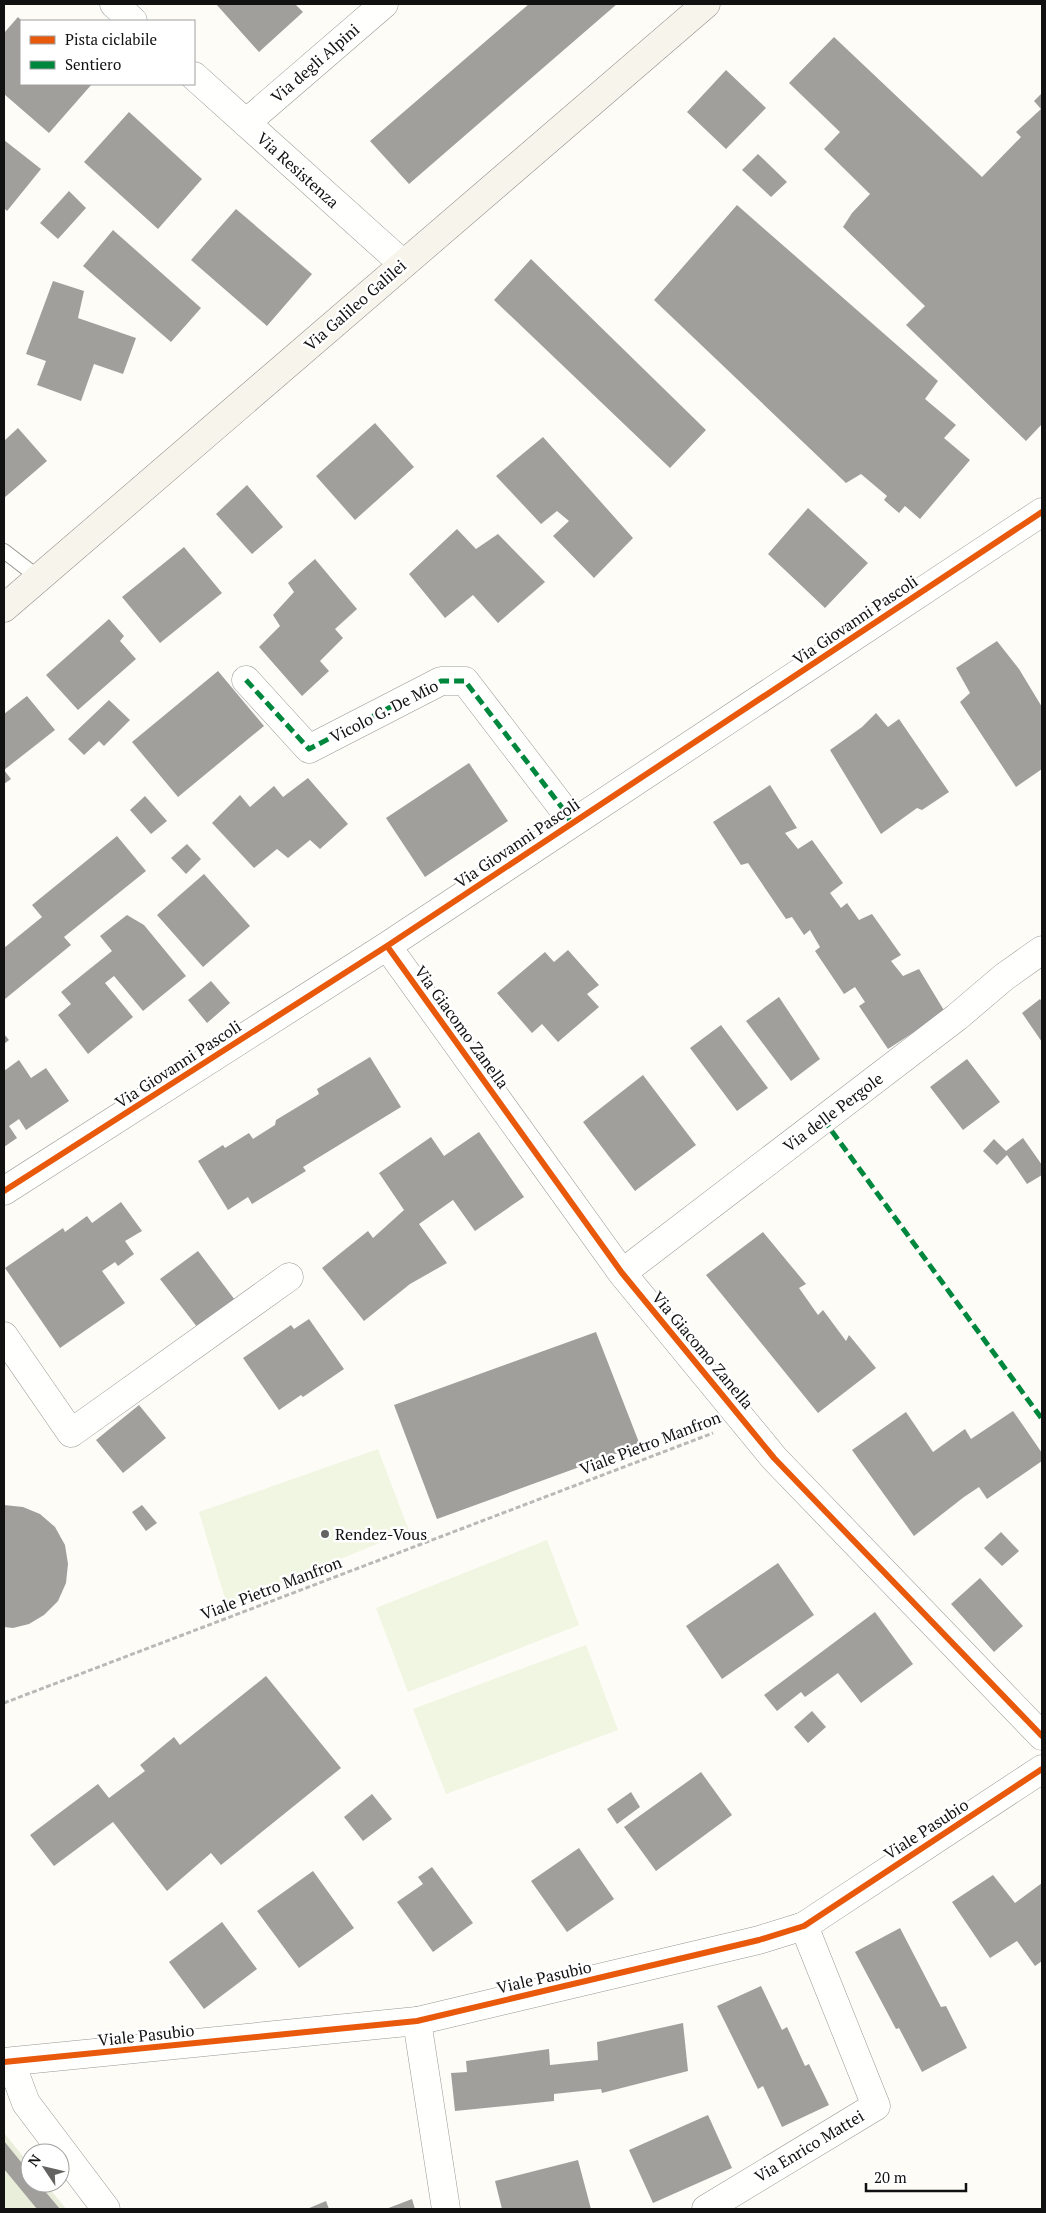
<svg xmlns="http://www.w3.org/2000/svg" width="1046" height="2213" viewBox="0 0 1046 2213" font-family="'PT Serif',serif">
  <style>
    .cemetery { fill: #e9eedb }
    .pitch { fill: #f0f6e1 }
    .building { fill: #a19f9c }
    .lines { fill: none; stroke-linecap: round; stroke-linejoin: round }
    .service-casing { stroke: #979795; stroke-width: 16 }
    .minor-casing { stroke: #979795; stroke-width: 29 }
    .tertiary-casing { stroke: #979795; stroke-width: 29 }
    .secondary-casing { stroke: #8e8d8b; stroke-width: 29 }
    .path { stroke: #b9b9b8; stroke-width: 3; stroke-dasharray: 5 2.5; stroke-linecap: butt }
    .service { stroke: #fffffe; stroke-width: 14 }
    .minor { stroke: #fffffe; stroke-width: 28 }
    .tertiary { stroke: #fffffe; stroke-width: 28 }
    .secondary { stroke: #f6f4eb; stroke-width: 28 }
    .quiet { stroke: #00873e; stroke-width: 5; stroke-dasharray: 10 5; stroke-linecap: butt }
    .cycleway-casing { stroke: #fff; stroke-width: 9 }
    .cycleway { stroke: #e8590c; stroke-width: 6 }
    .poi-dot { fill: #646362; stroke: #fff; stroke-width: 2 }
    .labels { text-anchor: middle; stroke-width: 5; stroke-linejoin: round; paint-order: stroke }
    .street-label { font-size: 16px; fill: #111; stroke: #fff }
    .poi-label { font-size: 16px; fill: #111; stroke: #fff; text-anchor: start }
  </style>
  <rect width="100%" height="100%" fill="#fdfcf7"/>
  <path class="cemetery" d="M 4,2133 L 30,2165 L 30,2183 L 45,2183 L 66,2209 L 4,2209 Z"/>
  <path class="pitch" d="M 378,1449 L 409,1531 L 227,1605 L 199,1512 Z
    M 547,1540 L 579,1625 L 408,1692 L 376,1608 Z
    M 586,1645 L 618,1730 L 446,1794 L 413,1709 Z"/>
  <path class="building" d="M 216,4 L 295,4 L 303,12 L 259,52 Z
    M 529,4 L 617,4 L 409,184 L 370,141 Z
    M 18,17 L 21,20 L 21,84 L 92,84 L 49,133 L 4,94 L 4,33 Z
    M 834,37 L 982,177 L 1021,137 L 1016,132 L 1041,109 L 1034,101 L 1042,93 L 1042,424 L 1026,441 L 906,325 L 925,306 L 843,227 L 852,213 L 870,194 L 824,149 L 840,132 L 789,83 Z
    M 726,70 L 766,108 L 726,149 L 687,112 Z
    M 129,112 L 202,179 L 158,229 L 84,162 Z
    M 4,140 L 41,169 L 7,211 L 4,208 Z
    M 758,154 L 787,182 L 771,197 L 742,170 Z
    M 69,191 L 86,208 L 58,239 L 40,223 Z
    M 737,205 L 938,381 L 925,399 L 956,425 L 944,438 L 970,460 L 920,519 L 905,506 L 899,513 L 884,500 L 887,496 L 861,474 L 846,483 L 654,300 Z
    M 236,209 L 312,274 L 267,326 L 191,260 Z
    M 113,230 L 201,308 L 171,342 L 83,266 Z
    M 531,259 L 706,430 L 670,468 L 494,300 Z
    M 53,281 L 84,291 L 78,318 L 136,338 L 123,374 L 94,364 L 81,401 L 37,385 L 46,361 L 26,354 Z
    M 375,423 L 414,467 L 355,520 L 316,476 Z
    M 18,428 L 47,461 L 4,498 L 4,441 Z
    M 543,437 L 633,538 L 594,578 L 553,536 L 569,521 L 557,511 L 541,524 L 496,476 Z
    M 247,485 L 283,527 L 252,554 L 216,514 Z
    M 808,508 L 868,563 L 825,608 L 768,554 Z
    M 457,529 L 476,549 L 498,534 L 545,582 L 498,623 L 473,595 L 445,618 L 409,574 Z
    M 184,547 L 222,593 L 160,643 L 122,597 Z
    M 315,559 L 357,609 L 335,629 L 343,638 L 320,661 L 329,671 L 302,696 L 259,647 L 280,626 L 273,615 L 294,592 L 288,583 Z
    M 109,619 L 124,636 L 120,641 L 136,659 L 78,710 L 46,675 Z
    M 997,641 L 1019,669 L 1042,707 L 1042,769 L 1016,787 L 960,702 L 970,693 L 956,668 Z
    M 218,671 L 264,726 L 178,797 L 132,742 Z
    M 27,696 L 55,730 L 4,770 L 4,714 Z
    M 109,700 L 130,720 L 104,746 L 99,741 L 84,755 L 68,739 Z
    M 876,713 L 888,727 L 899,719 L 949,792 L 922,810 L 917,808 L 881,834 L 830,750 L 862,727 Z
    M 469,763 L 508,821 L 425,877 L 386,818 Z
    M 4,770 L 11,779 L 4,784 Z
    M 308,778 L 348,824 L 320,849 L 310,840 L 288,858 L 277,849 L 254,868 L 212,823 L 240,795 L 250,807 L 274,786 L 283,797 Z
    M 770,785 L 797,828 L 785,833 L 798,849 L 812,840 L 843,883 L 830,893 L 841,908 L 847,903 L 859,920 L 872,914 L 901,955 L 891,961 L 903,976 L 919,969 L 945,1012 L 888,1049 L 859,1006 L 865,1002 L 855,987 L 844,994 L 815,951 L 820,947 L 810,930 L 804,935 L 792,917 L 786,919 L 748,863 L 741,865 L 713,822 Z
    M 145,796 L 167,821 L 151,834 L 130,810 Z
    M 117,836 L 146,871 L 64,937 L 71,945 L 5,999 L 4,948 L 42,917 L 32,905 Z
    M 187,844 L 201,859 L 186,874 L 171,858 Z
    M 204,874 L 250,926 L 203,967 L 157,915 Z
    M 127,915 L 144,925 L 186,976 L 143,1011 L 114,976 L 105,983 L 133,1017 L 88,1054 L 58,1015 L 71,1004 L 61,992 L 112,951 L 100,936 Z
    M 568,950 L 599,985 L 587,994 L 599,1007 L 558,1042 L 542,1024 L 532,1033 L 497,993 L 545,952 L 554,962 Z
    M 211,981 L 230,1003 L 207,1023 L 188,1000 Z
    M 779,997 L 820,1059 L 791,1081 L 746,1021 Z
    M 1040,999 L 1042,1002 L 1042,1042 L 1022,1013 Z
    M 721,1025 L 768,1088 L 737,1111 L 690,1048 Z
    M 4,1034 L 9,1040 L 4,1044 Z
    M 370,1057 L 401,1107 L 303,1167 L 306,1171 L 252,1204 L 248,1197 L 228,1210 L 198,1161 L 223,1145 L 225,1148 L 249,1133 L 253,1139 L 275,1125 L 276,1120 L 319,1094 L 317,1089 Z
    M 967,1059 L 1000,1102 L 963,1130 L 930,1087 Z
    M 19,1060 L 31,1078 L 46,1068 L 69,1101 L 26,1130 L 19,1119 L 9,1126 L 17,1138 L 4,1147 L 4,1071 Z
    M 643,1075 L 696,1145 L 635,1191 L 583,1122 Z
    M 479,1132 L 524,1197 L 475,1231 L 453,1200 L 419,1224 L 447,1263 L 410,1284 L 364,1321 L 322,1268 L 368,1231 L 373,1238 L 404,1210 L 379,1173 L 431,1137 L 444,1156 Z
    M 1023,1138 L 1042,1165 L 1042,1175 L 1027,1184 L 1007,1155 L 997,1165 L 983,1151 L 994,1139 L 1006,1151 Z
    M 121,1202 L 142,1231 L 125,1241 L 134,1254 L 118,1266 L 115,1262 L 102,1271 L 125,1303 L 60,1348 L 5,1268 L 63,1228 L 65,1232 L 87,1216 L 92,1223 Z
    M 763,1232 L 806,1284 L 799,1288 L 818,1315 L 823,1310 L 846,1341 L 849,1335 L 876,1368 L 818,1413 L 706,1275 Z
    M 198,1251 L 238,1304 L 201,1332 L 160,1279 Z
    M 309,1319 L 344,1369 L 303,1397 L 301,1395 L 279,1410 L 243,1358 L 291,1325 L 294,1329 Z
    M 596,1332 L 640,1445 L 437,1519 L 394,1405 Z
    M 139,1405 L 166,1438 L 123,1473 L 96,1440 Z
    M 1013,1411 L 1042,1453 L 1042,1461 L 987,1499 L 979,1487 L 964,1497 L 914,1536 L 852,1450 L 906,1412 L 933,1452 L 965,1429 L 971,1439 Z
    M 4,1505 L 23,1507 L 40,1514 L 55,1527 L 65,1545 L 68,1564 L 66,1583 L 58,1601 L 44,1615 L 29,1624 L 13,1628 L 4,1627 Z
    M 142,1505 L 157,1523 L 146,1531 L 132,1512 Z
    M 1001,1532 L 1019,1551 L 1002,1566 L 984,1548 Z
    M 778,1563 L 814,1615 L 722,1679 L 686,1626 Z
    M 980,1578 L 1023,1626 L 994,1652 L 951,1604 Z
    M 875,1612 L 913,1664 L 861,1703 L 838,1673 L 805,1697 L 801,1692 L 777,1711 L 764,1695 Z
    M 266,1676 L 341,1768 L 221,1865 L 211,1853 L 167,1891 L 113,1822 L 54,1866 L 30,1835 L 98,1784 L 109,1798 L 145,1771 L 140,1765 L 174,1737 L 180,1745 Z
    M 812,1711 L 826,1727 L 808,1743 L 794,1727 Z
    M 701,1772 L 732,1815 L 656,1871 L 624,1827 Z
    M 631,1792 L 640,1807 L 617,1824 L 607,1809 Z
    M 372,1794 L 392,1819 L 363,1841 L 344,1817 Z
    M 579,1848 L 614,1899 L 567,1932 L 531,1881 Z
    M 432,1867 L 473,1923 L 433,1952 L 397,1902 L 423,1884 L 418,1877 Z
    M 313,1871 L 354,1928 L 299,1968 L 257,1911 Z
    M 993,1875 L 1015,1903 L 1042,1883 L 1042,1961 L 1035,1966 L 1017,1941 L 990,1958 L 952,1902 Z
    M 222,1922 L 257,1969 L 204,2009 L 169,1962 Z
    M 900,1928 L 941,2007 L 946,2006 L 967,2048 L 922,2072 L 899,2028 L 896,2029 L 855,1952 Z
    M 761,1986 L 782,2030 L 787,2027 L 805,2066 L 809,2064 L 829,2105 L 782,2127 L 763,2086 L 758,2089 L 717,2006 Z
    M 683,2023 L 688,2071 L 602,2093 L 601,2089 L 554,2094 L 554,2101 L 455,2111 L 451,2073 L 467,2072 L 466,2061 L 549,2049 L 550,2065 L 598,2060 L 597,2042 Z
    M 708,2115 L 732,2168 L 653,2203 L 629,2150 Z
    M 4,2141 L 30,2173 L 30,2183 L 38,2183 L 60,2209 L 37,2209 L 4,2169 Z
    M 578,2160 L 591,2209 L 502,2209 L 495,2181 Z
    M 412,2199 L 415,2209 L 386,2209 Z
    M 326,2201 L 329,2209 L 307,2209 Z"/>
  <g class="lines">
    <defs>
      <path id="service" d="M 4,551 L 39,578"/>
      <path id="minor" d="M 114,4 L 133,21
        M 194,76 L 403,264
        M 246,123 L 384,4
        M 246,680 L 309,749 L 441,681 L 465,681 L 567,814 L 571,824
        M 387,946 L 622,1273 L 774,1458 L 1042,1736
        M 4,1191 L 387,946 L 1042,512
        M 622,1273 L 957,1017 L 1004,977 L 1042,950
        M 4,1336 L 71,1433 L 289,1277
        M 417,2021 L 446,2209
        M 11,2063 L 26,2103 L 106,2209
        M 706,2209 L 876,2106 L 804,1926"/>
      <path id="tertiary" d="M 4,2062 L 417,2021 L 759,1940 L 804,1926 L 1042,1769"/>
      <path id="secondary" d="M 4,608 L 706,4"/>
    </defs>
    <use href="#service" class="service-casing"/>
    <use href="#minor" class="minor-casing"/>
    <use href="#tertiary" class="tertiary-casing"/>
    <use href="#secondary" class="secondary-casing"/>
    <path class="path" d="M 4,1703 L 713,1433"/>
    <use href="#service" class="service"/>
    <use href="#minor" class="minor"/>
    <use href="#tertiary" class="tertiary"/>
    <use href="#secondary" class="secondary"/>
    <path class="quiet" d="M 246,680 L 309,749 L 441,681 L 465,681 L 567,814 L 571,824
      M 823,1119 L 1042,1419"/>
    <defs>
      <path id="cycleway" d="M 387,946 L 622,1273 L 774,1458 L 1042,1736
        M 4,1191 L 387,946 L 1042,512
        M 4,2062 L 417,2021 L 759,1940 L 804,1926 L 1042,1769"/>
    </defs>
    <use href="#cycleway" class="cycleway-casing"/>
    <use href="#cycleway" class="cycleway"/>
  </g>
  <circle class="poi-dot" cx="325" cy="1534" r="5"/>
  <g class="labels">
    <g class="street-label">
      <text transform="translate(315 63) rotate(-41)" y="6">Via degli Alpini</text>
      <text transform="translate(298 170) rotate(42)" y="6">Via Resistenza</text>
      <text transform="translate(355 305) rotate(-41)" y="6">Via Galileo Galilei</text>
      <text transform="translate(855 620) rotate(-34)" y="6">Via Giovanni Pascoli</text>
      <text transform="translate(384 711) rotate(-27)" y="6">Vicolo G. De Mio</text>
      <text transform="translate(517 843) rotate(-34)" y="6">Via Giovanni Pascoli</text>
      <text transform="translate(462 1027) rotate(54)" y="6">Via Giacomo Zanella</text>
      <text transform="translate(178 1064) rotate(-33)" y="6">Via Giovanni Pascoli</text>
      <text transform="translate(833 1112) rotate(-37)" y="6">Via delle Pergole</text>
      <text transform="translate(703 1350) rotate(50)" y="6">Via Giacomo Zanella</text>
      <text transform="translate(650 1443) rotate(-21)" y="6">Viale Pietro Manfron</text>
      <text transform="translate(271 1588) rotate(-21)" y="6">Viale Pietro Manfron</text>
      <text transform="translate(926 1829) rotate(-33)" y="6">Viale Pasubio</text>
      <text transform="translate(544 1977) rotate(-13)" y="6">Viale Pasubio</text>
      <text transform="translate(146 2035) rotate(-6)" y="6">Viale Pasubio</text>
      <text transform="translate(809 2146) rotate(-31)" y="6">Via Enrico Mattei</text>
    </g>
    <g class="poi-label">
      <text x="335" y="1540">Rendez-Vous</text>
    </g>
  </g>
  <rect width="1046" height="2213" fill="none" stroke="#111111" stroke-width="10"/>
  <rect x="20" y="20" width="175" height="65" fill="#ffffff" stroke="#a0a0a0"/>
  <rect x="30" y="36" width="25" height="8" fill="#e8590c" stroke="#a0a0a0"/>
  <text x="65" y="45" font-size="15" fill="#111111">Pista ciclabile</text>
  <rect x="30" y="61" width="25" height="8" fill="#00873e" stroke="#a0a0a0"/>
  <text x="65" y="70" font-size="15" fill="#111111">Sentiero</text>
  <g transform="translate(45 2168) rotate(305)"><circle r="24" fill="#ffffff" stroke="#a0a0a0"/>
  <path d="M0-4L9 19L0 12L-9 19Z" fill="#646362"/>
  <text y="-8" font-size="14" font-weight="bold" text-anchor="middle" fill="#111111">N</text>
  </g>
  <path d="M866 2183v8h100v-8" fill="none" stroke="#111111" stroke-width="2.5"/>
  <text x="874" y="2183" font-size="15" fill="#111111" stroke="#ffffff" stroke-width="4" paint-order="stroke">20 m</text>
</svg>
